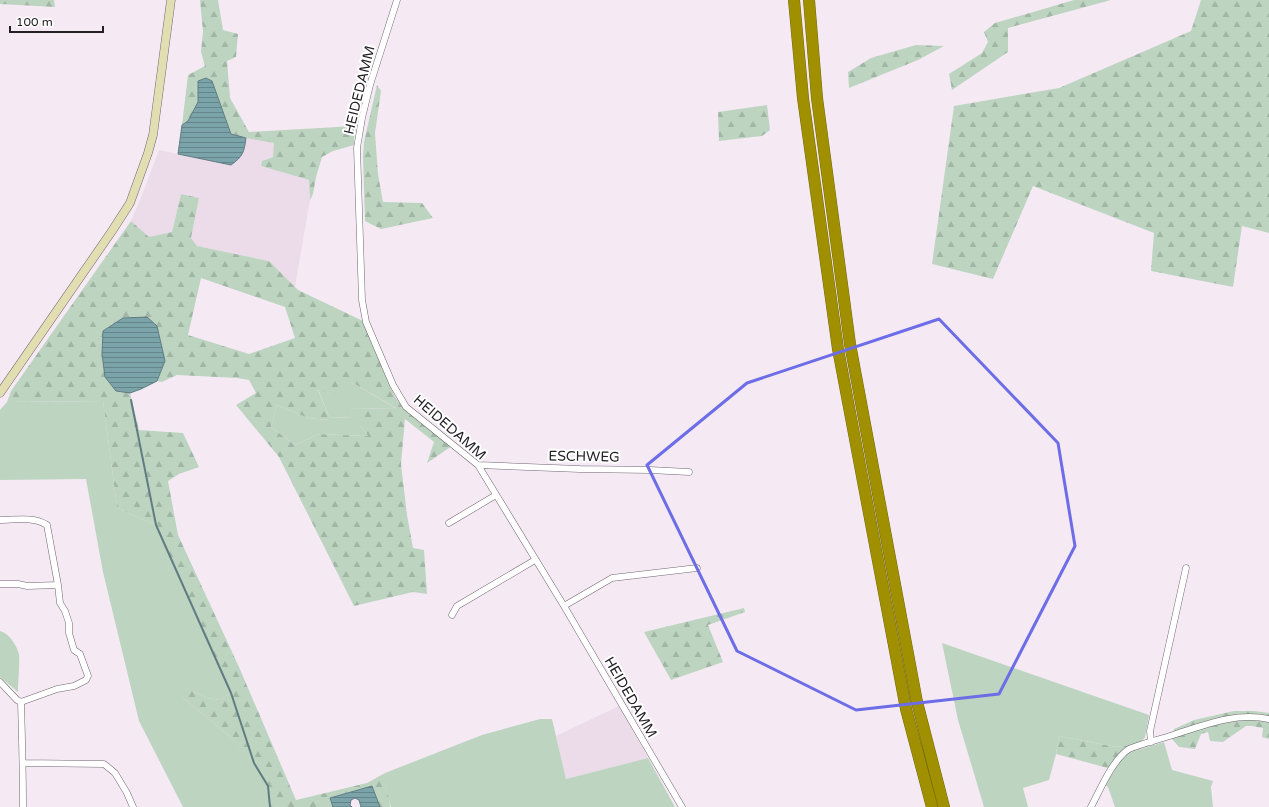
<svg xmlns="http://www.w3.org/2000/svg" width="1269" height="807" viewBox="0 0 1269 807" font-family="'Varela Round',sans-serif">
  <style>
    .built { fill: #ecdcea }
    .green { fill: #bdd4c1 }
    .forest { fill: url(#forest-firs); fill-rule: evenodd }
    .water { fill: url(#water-rules); stroke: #607c82 }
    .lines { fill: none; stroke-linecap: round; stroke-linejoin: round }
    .stream { stroke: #607c82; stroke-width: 2 }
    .minor-casing { stroke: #70676f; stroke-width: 7 }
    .secondary-casing { stroke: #70676f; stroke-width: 9 }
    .motorway-casing { stroke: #74690c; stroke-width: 12 }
    .minor { stroke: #fff; stroke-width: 6 }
    .secondary { stroke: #e2deb2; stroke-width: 8 }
    .motorway { stroke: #a09000; stroke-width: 11 }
    .marked { fill: none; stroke: #6c6de7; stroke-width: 3; stroke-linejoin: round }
    .labels { text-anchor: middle; stroke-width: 4; stroke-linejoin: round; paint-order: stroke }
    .street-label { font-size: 14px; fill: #232023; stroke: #fff }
  </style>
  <defs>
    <pattern id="forest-firs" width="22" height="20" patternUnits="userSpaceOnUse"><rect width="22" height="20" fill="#bdd4c1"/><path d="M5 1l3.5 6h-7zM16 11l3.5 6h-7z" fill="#a2b6a6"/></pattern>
    <pattern id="water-rules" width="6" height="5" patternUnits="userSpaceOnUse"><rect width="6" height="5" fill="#7aa4aa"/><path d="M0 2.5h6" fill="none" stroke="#64858a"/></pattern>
  </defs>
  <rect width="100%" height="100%" fill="#f5eaf4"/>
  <path class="built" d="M 246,138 L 275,143 L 273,157 L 262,161 L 261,166 L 309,180 L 310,200 L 295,287 L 269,261 L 197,246 L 191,238 L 199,198 L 181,194 L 172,232 L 149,237 L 131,221 L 142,195 L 159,150 L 231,165 L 244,151 Z
    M 619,706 L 648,758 L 566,779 L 556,736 Z"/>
  <path class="green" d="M 353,383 L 397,409 L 351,408 L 353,418 L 329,417 L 318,389 L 331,394 Z
    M 103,401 L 117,507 L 125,512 L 156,525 L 231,693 L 220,700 L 207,698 L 193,691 L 182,697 L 234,740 L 254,763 L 268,786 L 270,807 L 183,807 L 139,721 L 103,572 L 86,479 L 0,480 L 0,410 L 7,402 Z
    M 277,405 L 308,418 L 329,420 L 356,420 L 368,436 L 319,434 L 295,445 L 271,427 Z
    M 0,631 C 9,633 17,646 19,654 C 20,663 18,682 18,692 L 0,677 Z
    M 942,643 L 1149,715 L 1145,737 L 1142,741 L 1137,744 L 1116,747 L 1059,736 L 1056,754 L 1049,780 L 1023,788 L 1028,807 L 984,807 L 958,720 Z
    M 540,719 L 552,719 L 566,779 L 648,758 L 675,807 L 391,807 L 383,778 L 385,773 L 482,735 Z
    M 1164,742 L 1172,770 L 1213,781 L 1211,787 L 1213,807 L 1115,807 L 1108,787 L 1105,785 L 1122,759 L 1128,753 Z"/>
  <path class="forest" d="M 0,0 L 54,0 L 55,7 L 0,4 Z
    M 200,0 L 218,0 L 223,30 L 238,34 L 236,57 L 227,61 L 230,98 L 249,132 L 354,126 L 354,145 L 333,151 L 322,157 L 316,177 L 313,194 L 310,200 L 309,180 L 261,166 L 262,161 L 273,157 L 274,143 L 246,138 L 231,134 L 212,81 L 206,78 L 198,81 L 198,102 L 188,121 L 182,125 L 188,75 L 205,66 L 201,52 L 203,31 Z
    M 1074,0 L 1111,0 L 1008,28 L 1008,52 L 952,90 L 949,74 L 982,53 L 988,42 L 984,32 L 995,23 Z
    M 1201,0 L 1269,0 L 1269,233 L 1242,226 L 1233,287 L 1151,271 L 1154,233 L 1033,186 L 993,279 L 932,264 L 954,106 L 1059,88 L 1191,31 Z
    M 916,45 L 944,46 L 918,60 L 849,88 L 848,72 L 871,58 Z
    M 377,85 L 381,91 L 375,133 L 378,174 L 383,202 L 422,203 L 433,218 L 381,229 L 365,221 L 363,157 L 364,142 Z
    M 767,105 L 770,130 L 762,136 L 719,141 L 718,112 Z
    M 181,194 L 199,198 L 191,238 L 197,246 L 269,261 L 298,290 L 363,321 L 390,386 L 395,397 L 406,411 L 452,446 L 427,463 L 434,442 L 405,419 L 401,464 L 407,515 L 413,548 L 424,550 L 427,594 L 413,592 L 354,606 L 279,457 L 236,405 L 256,393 L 249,380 L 237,378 L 177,375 L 162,382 L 157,381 L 165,361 L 157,326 L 116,391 L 130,393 L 139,430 L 183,433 L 199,467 L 179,474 L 168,481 L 178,535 L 239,667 L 296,800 L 367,783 L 385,773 C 382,784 390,795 390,807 L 380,807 L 372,786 L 330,798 L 333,807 L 270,807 L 268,786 L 253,763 L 234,740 L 182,697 L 182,690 L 193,691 L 207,698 L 220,700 L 231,693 L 156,525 L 125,512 L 117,507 L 103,401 L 7,402 L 11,391 L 131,221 L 149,237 L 172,232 ZM 201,278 L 285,307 L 295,338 L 249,354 L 188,335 ZM 353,383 L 396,408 L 396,409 L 351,408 L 352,418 L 329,417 L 318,390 L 331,394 L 343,394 ZM 277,405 L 308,418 L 329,420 L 356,420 L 368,436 L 319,434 L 295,445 L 271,427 Z
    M 744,608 L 745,612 L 708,625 L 723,662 L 671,680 L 644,632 Z
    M 1234,711 L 1255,711 L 1269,713 L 1269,739 L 1262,737 L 1263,728 L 1252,726 L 1246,726 L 1223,742 L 1210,741 L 1208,732 L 1201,734 L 1195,749 L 1179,747 L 1172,739 L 1174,729 L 1194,720 Z
    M 1059,736 L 1116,747 L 1137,744 L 1149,746 C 1129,753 1126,752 1115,770 L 1056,754 Z"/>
  <path class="water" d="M 206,78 L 212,81 L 231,134 L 246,138 C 244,153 243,156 231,165 L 178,154 L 182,125 L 188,121 L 198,102 L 198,81 Z
    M 147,317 L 157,326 L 165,361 L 157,381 L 141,389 L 130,393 L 116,391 L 105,377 L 102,354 L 103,331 L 123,318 Z
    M 372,786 L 380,807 L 361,807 L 359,800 L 355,798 L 351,800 L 350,805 L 352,807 L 333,807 L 330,798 Z"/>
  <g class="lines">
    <path class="stream" d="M 131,400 L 156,525 L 231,693 L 254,763 L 268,786 L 270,807"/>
    <defs>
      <path id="minor" d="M 397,0 L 370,85 L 362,118 L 357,148 L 362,300 L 366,322 L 393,385 L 406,407 L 478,465 L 564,606 L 682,807
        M 478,465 L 580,469 L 650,470 L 689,472
        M 0,520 C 15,520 34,516 47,525 L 58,585 L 60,603 L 65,611 L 69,623 L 69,633 L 74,650 L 80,654 L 88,676 L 86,680 L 74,686 L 57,689 L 21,702
        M 449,523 L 496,495
        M 0,584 L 18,584 L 27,586 L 58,585
        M 564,606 L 612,578 L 697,568
        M 452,615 L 457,606 L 535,560
        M 0,682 L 17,700 L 21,702
        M 21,702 C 22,737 23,772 23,807
        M 1151,742 L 1150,731 L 1186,568
        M 23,763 L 104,764 L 115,773 L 127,793 L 133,807
        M 1091,807 C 1100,790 1113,759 1129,749 C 1143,743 1158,740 1173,735 C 1204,725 1236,712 1269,719"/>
      <path id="secondary" d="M 0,393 L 112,231 L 130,203 L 148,153 L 153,135 L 171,0"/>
      <path id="motorway" d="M 794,0 L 803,98 L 838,349 L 906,709 L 932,807
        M 809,0 L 817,98 L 850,344 L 917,702 L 944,807"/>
    </defs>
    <use href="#minor" class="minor-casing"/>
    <use href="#secondary" class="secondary-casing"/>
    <use href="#motorway" class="motorway-casing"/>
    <use href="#minor" class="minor"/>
    <use href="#secondary" class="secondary"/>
    <use href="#motorway" class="motorway"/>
  </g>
  <path class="marked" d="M 939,319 L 1058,443 L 1075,546 L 999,694 L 856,710 L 737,651 L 647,465 L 747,383 Z"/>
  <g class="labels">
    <g class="street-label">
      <text transform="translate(359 90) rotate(-76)" y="5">HEIDEDAMM</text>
      <text transform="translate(450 427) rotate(41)" y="5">HEIDEDAMM</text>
      <text transform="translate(584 456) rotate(1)" y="5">ESCHWEG</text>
      <text transform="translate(631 697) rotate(60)" y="5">HEIDEDAMM</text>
    </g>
  </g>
  <path d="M10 26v6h93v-6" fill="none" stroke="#232023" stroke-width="2"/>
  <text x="16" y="26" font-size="12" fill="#232023" stroke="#ffffff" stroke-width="3" paint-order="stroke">100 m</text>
</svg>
